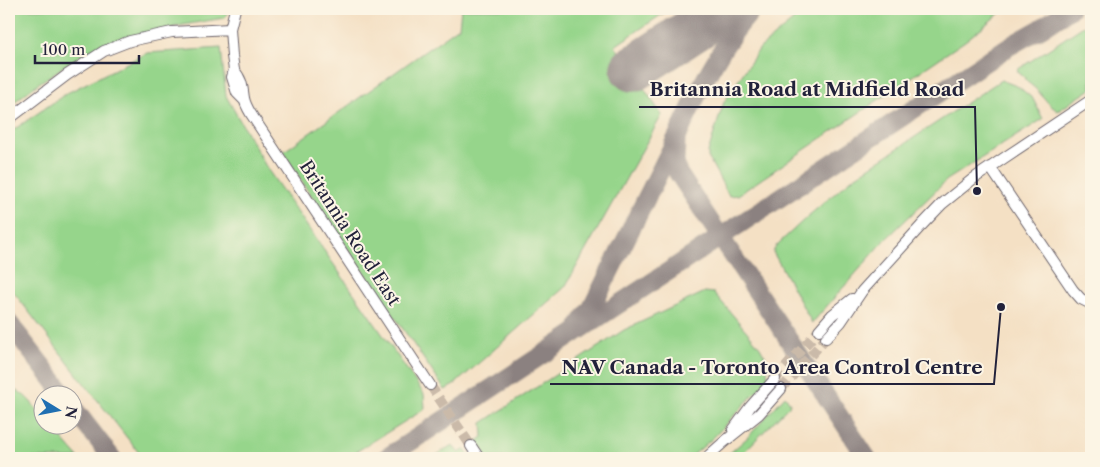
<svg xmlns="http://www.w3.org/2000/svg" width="1100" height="467" viewBox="0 0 1100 467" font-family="'Libre Caslon Text',serif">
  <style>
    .green { fill: #96d58b; stroke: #5c7c63 }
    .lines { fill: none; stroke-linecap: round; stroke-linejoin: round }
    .taxiway { stroke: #8b8180; stroke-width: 19 }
    .runway { stroke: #8b8180; stroke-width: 46 }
    .minor-tunnel { stroke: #cabaa9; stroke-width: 10; stroke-dasharray: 10 5; stroke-linecap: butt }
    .minor-casing { stroke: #6c646b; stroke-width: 12 }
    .minor { stroke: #fff; stroke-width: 10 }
    .labels { text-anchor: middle; stroke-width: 4; stroke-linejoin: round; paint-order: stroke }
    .street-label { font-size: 18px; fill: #22223b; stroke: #fcf5e5 }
    .leader { fill: none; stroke: #22223b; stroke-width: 2 }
    .callout-dot { fill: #22223b; stroke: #fcf5e5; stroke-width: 2 }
    .callout-label { font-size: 19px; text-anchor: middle; font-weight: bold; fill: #22223b; stroke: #fcf5e5; stroke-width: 4; stroke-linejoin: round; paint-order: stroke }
  </style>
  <rect width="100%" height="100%" fill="#fcf5e5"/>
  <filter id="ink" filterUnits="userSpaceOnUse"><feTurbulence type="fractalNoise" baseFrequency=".02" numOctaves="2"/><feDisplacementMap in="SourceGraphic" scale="10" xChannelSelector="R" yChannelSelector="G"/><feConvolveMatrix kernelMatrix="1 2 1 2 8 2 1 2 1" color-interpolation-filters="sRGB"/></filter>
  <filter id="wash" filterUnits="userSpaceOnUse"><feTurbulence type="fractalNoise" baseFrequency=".0096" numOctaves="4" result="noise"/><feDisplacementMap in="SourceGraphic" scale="20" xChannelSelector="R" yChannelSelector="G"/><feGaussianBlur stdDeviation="1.12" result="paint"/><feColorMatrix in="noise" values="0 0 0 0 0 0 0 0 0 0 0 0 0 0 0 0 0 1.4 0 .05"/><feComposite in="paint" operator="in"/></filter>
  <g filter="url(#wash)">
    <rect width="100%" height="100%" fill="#f4e0c4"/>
    <path class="green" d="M 9,9 L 230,9 L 224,18 L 183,25 L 130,38 L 86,52 L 39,83 L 9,106 Z
      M 461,9 L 670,9 L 615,46 L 662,115 L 565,287 L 454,385 L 445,390 L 308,191 L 283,152 L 459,27 Z
      M 807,9 L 1005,9 L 965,41 L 738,195 L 729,196 L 708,157 L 708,152 L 724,102 L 760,48 Z
      M 1091,21 L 1091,89 L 1058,111 L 1051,106 L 1036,89 L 1025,80 L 1025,78 L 1019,73 L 1017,70 Z
      M 221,48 L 226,96 L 268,170 L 424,394 L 425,409 L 346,458 L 143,458 L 76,373 L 9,286 L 9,133 L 67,93 L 147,53 Z
      M 1001,80 L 1019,87 L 1033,99 L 1043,119 L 947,180 L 886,239 L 812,323 L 773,252 L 777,245 L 807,217 L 853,178 Z
      M 705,292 L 714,293 L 760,347 L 770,365 L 770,367 L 767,370 L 768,376 L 771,376 L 714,437 L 690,458 L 487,458 L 476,442 L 483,437 L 482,423 L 624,330 Z
      M 9,389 C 23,389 34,406 42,416 L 42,424 L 50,425 L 79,458 L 9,458 Z
      M 785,396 L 790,403 L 789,406 L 738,458 L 724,458 L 747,438 Z
      M 452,445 L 459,453 L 465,449 L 471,458 L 432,458 Z"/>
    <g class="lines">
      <path class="taxiway" d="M 676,143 L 675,162 L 678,173 L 867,458
        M 9,323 L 64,394
        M 579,326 L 592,307 L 677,137 C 698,92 719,46 753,9
        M 72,406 L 112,458
        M 386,458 L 1008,47 L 1040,29 L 1070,9"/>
      <path class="runway" d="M 633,69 L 725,9"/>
    </g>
  </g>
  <g filter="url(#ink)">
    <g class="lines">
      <path class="minor-tunnel" d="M 775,379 L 819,330
        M 430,385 L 471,446
        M 781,389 L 826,338"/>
      <defs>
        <path id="minor" d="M 235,9 L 230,29 L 232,56 L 234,70 L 232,77 L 237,93 L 244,100
          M 234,70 C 243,81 242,86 244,98 C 245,104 248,109 251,114 L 430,385
          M 9,119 L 67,75 L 104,51 L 130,41 L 172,32 L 230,29
          M 990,167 L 1073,290 L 1081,299 L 1091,304
          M 819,330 L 832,315 L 852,299
          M 826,338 L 841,322 L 862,291 L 921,226 L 942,204 L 973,179 L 1007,156 L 1091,100
          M 733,430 L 750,407 L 775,379
          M 471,446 L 479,458
          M 706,458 L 724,442 L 759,414 L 781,389"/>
      </defs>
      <use href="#minor" class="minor-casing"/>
      <use href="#minor" class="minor"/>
    </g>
  </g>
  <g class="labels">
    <g class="street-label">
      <text transform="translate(350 233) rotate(57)" y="6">Britannia Road East</text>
    </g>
  </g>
  <path class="leader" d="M977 191L975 107H639M1001 307L994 384H550"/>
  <g class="callout-dot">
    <circle cx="977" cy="191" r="5"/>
    <circle cx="1001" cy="307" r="5"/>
  </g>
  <g class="callout-label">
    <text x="807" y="96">Britannia Road at Midfield Road</text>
    <text x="772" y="374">NAV Canada - Toronto Area Control Centre</text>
  </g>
  <rect width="1100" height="467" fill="none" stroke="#fcf5e5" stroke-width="30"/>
  <g transform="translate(58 410) rotate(100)"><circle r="24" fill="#fcf5e5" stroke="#a5a1a1"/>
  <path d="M0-4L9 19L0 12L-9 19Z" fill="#1f6fb2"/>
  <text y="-8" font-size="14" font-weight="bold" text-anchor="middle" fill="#22223b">N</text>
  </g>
  <path d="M35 55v8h104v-8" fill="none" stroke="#22223b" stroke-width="2.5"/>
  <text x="42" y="55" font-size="15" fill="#22223b" stroke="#fcf5e5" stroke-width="4" paint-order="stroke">100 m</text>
</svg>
